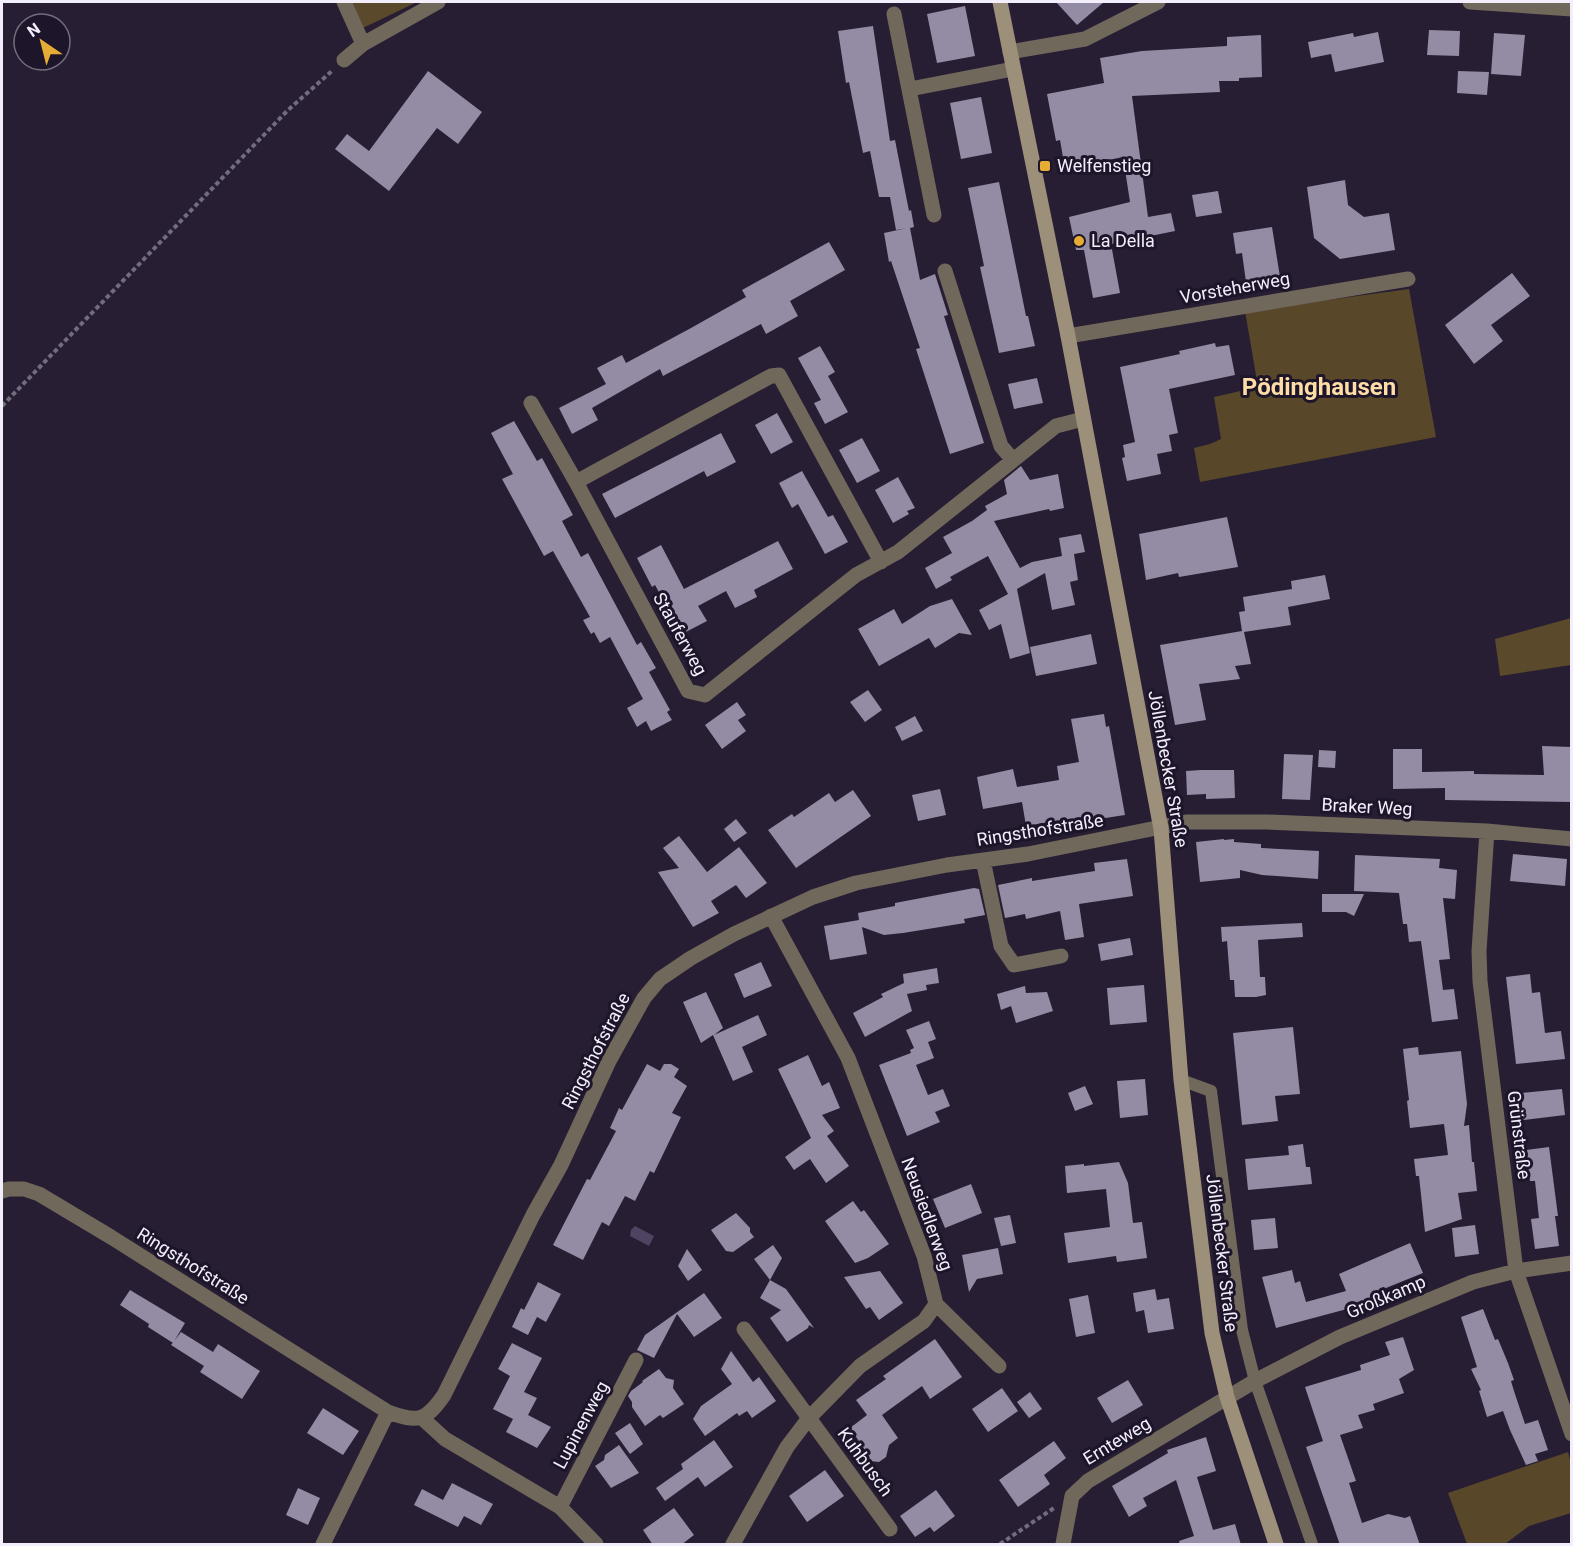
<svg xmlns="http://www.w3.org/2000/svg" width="1573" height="1546" viewBox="0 0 1573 1546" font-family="Roboto,sans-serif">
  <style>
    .green { fill: #584729 }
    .forest { fill: #5b492b }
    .water { fill: #4f4361 }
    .building { fill: #948ba4 }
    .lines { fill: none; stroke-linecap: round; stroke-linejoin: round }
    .path { stroke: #736c7e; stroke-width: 4; stroke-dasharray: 4.5 3; stroke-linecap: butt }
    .service { stroke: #70685b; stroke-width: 12 }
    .minor { stroke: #70685b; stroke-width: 15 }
    .secondary { stroke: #9d907a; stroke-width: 15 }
    .poi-dot { fill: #e7ac36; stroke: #1d1529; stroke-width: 2 }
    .labels { text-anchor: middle; stroke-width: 6; stroke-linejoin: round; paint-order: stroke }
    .poi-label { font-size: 18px; fill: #f3eefc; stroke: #1d1529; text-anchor: start }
    .street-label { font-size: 18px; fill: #f3eefc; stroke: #1d1529 }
    .district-label { font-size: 24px; font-weight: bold; fill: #fedda6; stroke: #1d1529 }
  </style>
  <rect width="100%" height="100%" fill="#271e33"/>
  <path class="green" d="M 1409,289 L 1436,437 L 1200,482 L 1194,448 L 1210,444 L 1221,439 L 1214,397 L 1258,387 L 1245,311 Z
    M 1568,1452 L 1571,1463 L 1571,1513 L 1529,1526 L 1505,1544 L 1467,1544 L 1448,1493 Z"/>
  <path class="forest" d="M 352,2 L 417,2 L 363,28 Z
    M 1571,618 L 1571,665 L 1500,676 L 1495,639 Z"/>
  <path class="water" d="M 635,1226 L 654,1236 L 649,1246 L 630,1236 L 631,1230 Z"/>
  <path class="building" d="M 1056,2 L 1104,2 L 1077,25 Z
    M 965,6 L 975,56 L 937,63 L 927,14 Z
    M 873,26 L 890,141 L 895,140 L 909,211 L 911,210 L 914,227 L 910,228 L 920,280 L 935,274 L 948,315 L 944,316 L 984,443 L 950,454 L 916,349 L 920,348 L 891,261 L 889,262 L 884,233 L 907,228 L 896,230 L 890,197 L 879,197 L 870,151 L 863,153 L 849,82 L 846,83 L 838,31 Z
    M 1429,30 L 1460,31 L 1459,56 L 1427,55 Z
    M 1378,32 L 1384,62 L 1335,72 L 1331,54 L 1311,58 L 1308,42 L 1353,33 L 1354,37 Z
    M 1494,33 L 1525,35 L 1521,76 L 1491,74 Z
    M 1261,35 L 1262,77 L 1239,78 L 1239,81 L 1219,81 L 1220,92 L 1132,96 L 1148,217 L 1171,213 L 1175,231 L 1111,244 L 1120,293 L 1093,298 L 1084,250 L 1076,250 L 1069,217 L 1130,202 L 1123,157 L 1065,169 L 1060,140 L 1056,141 L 1047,94 L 1104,83 L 1100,58 L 1142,51 L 1227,46 L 1227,37 Z
    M 428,71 L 482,112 L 458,144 L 437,128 L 389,191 L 335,149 L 347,134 L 369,151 Z
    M 1458,71 L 1489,72 L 1487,95 L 1457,93 Z
    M 981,97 L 992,153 L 961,159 L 950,103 Z
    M 1345,180 L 1348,205 L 1364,217 L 1389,213 L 1395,250 L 1340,259 L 1314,238 L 1307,187 Z
    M 999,182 L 1026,316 L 1028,316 L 1035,346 L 999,353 L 980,267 L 984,266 L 968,188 Z
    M 1218,191 L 1222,213 L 1196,217 L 1192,195 Z
    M 1272,227 L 1280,277 L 1246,282 L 1242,253 L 1236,254 L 1233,233 Z
    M 829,242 L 845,270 L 790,301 L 798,316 L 766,334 L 761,324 L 663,376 L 660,369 L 592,408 L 598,420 L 572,434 L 559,408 L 606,384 L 597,368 L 622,355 L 626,363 L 691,328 L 746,297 L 742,290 Z
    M 1512,273 L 1530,296 L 1491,325 L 1503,341 L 1474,364 L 1445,325 Z
    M 1215,343 L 1216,347 L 1229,345 L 1235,375 L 1169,389 L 1178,433 L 1169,435 L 1172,451 L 1157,454 L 1161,474 L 1127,481 L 1122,458 L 1125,457 L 1123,445 L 1135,442 L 1120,367 L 1180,354 L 1179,351 Z
    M 820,346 L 835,372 L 828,376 L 848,412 L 825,424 L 814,403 L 821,400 L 798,358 Z
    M 1037,378 L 1043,403 L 1014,409 L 1008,384 Z
    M 777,413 L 793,442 L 771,454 L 755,425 Z
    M 514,421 L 537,461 L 542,458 L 573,515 L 562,521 L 581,557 L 588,553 L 637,645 L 641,642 L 656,668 L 649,672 L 670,710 L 667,712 L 672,720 L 651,731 L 646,721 L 637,727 L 627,708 L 643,699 L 610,637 L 600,643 L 594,632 L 591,634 L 583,620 L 590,617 L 553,551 L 544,556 L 502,479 L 513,474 L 491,433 Z
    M 721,433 L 736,462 L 707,477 L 704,471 L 615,518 L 602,494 Z
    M 862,438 L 880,471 L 857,483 L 839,450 Z
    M 1021,466 L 1030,480 L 1058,474 L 1064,508 L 1050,511 L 1049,509 L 994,521 L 1020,568 L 1032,562 L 1062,556 L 1059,538 L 1081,534 L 1085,552 L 1074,554 L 1078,580 L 1070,582 L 1075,605 L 1052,610 L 1045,573 L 1017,589 L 1030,653 L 1010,659 L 1001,624 L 989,630 L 979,610 L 1008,594 L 988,556 L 950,577 L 952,580 L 936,589 L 925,568 L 952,553 L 943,537 L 972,521 L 987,510 L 985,506 L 1007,494 L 1004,480 Z
    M 802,471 L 828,517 L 833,515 L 848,542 L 825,554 L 798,504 L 792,508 L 779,483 Z
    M 898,477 L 915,508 L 907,511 L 909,514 L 893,523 L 875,490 Z
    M 1227,517 L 1238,567 L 1179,577 L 1178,573 L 1146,580 L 1139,534 Z
    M 778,541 L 793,569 L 754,590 L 757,597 L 735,608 L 726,591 L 698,606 L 707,621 L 682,634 L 655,585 L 652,587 L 637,558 L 661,545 L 684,589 Z
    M 1325,575 L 1330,599 L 1288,607 L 1291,625 L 1244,632 L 1251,664 L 1235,666 L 1240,679 L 1199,684 L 1206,720 L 1175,725 L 1160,645 L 1242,631 L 1239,612 L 1245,611 L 1243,597 L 1292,589 L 1291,581 Z
    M 952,599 L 972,635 L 959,633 L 935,648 L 929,638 L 879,666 L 858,629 L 894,609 L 902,624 L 930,606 Z
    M 1091,634 L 1097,664 L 1036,676 L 1030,647 Z
    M 868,690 L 882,710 L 865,722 L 850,702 Z
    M 737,702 L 746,715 L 738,720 L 746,731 L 722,749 L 705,725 Z
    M 1104,714 L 1106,727 L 1109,726 L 1125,815 L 1066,824 L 1066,819 L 1026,826 L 1022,802 L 983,809 L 977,777 L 1013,769 L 1017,787 L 1059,780 L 1057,766 L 1079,762 L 1071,719 Z
    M 915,716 L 923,731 L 902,741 L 895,727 Z
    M 1542,746 L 1572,747 L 1572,802 L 1445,800 L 1445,788 L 1393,789 L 1393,749 L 1422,749 L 1422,772 L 1474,771 L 1474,774 L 1544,775 Z
    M 1319,750 L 1336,751 L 1335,768 L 1318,767 Z
    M 1284,754 L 1313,755 L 1310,800 L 1282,799 Z
    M 1201,770 L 1234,770 L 1235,798 L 1206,799 L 1206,794 L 1187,795 L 1186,771 Z
    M 940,789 L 946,815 L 918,821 L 912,795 Z
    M 853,790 L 871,816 L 796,868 L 768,830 L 792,814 L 794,817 L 829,793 L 835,802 Z
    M 736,819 L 747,833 L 734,842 L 724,829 Z
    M 679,836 L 707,872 L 739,847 L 767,883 L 746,898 L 736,885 L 711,901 L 719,913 L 693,927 L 658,872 L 679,868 L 663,848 Z
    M 1224,839 L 1224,840 L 1234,839 L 1234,842 L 1261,844 L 1261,848 L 1319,851 L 1318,879 L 1262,875 L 1240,870 L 1240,878 L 1200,882 L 1196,842 Z
    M 1513,854 L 1567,859 L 1565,886 L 1510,881 Z
    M 1355,855 L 1440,859 L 1439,868 L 1457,870 L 1455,899 L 1443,898 L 1450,959 L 1439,960 L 1443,990 L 1454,989 L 1458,1019 L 1432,1022 L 1421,941 L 1409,942 L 1407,924 L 1403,924 L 1399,893 L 1354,891 Z
    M 1127,859 L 1133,896 L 1079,904 L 1084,937 L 1065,940 L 1060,911 L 1026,919 L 1025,914 L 1005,918 L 998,885 L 1032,878 L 1032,881 L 1095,871 L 1094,863 Z
    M 974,888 L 979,889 L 985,915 L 964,919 L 965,923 L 903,933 L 884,935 L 862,927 L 867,954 L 830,960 L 824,926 L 859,920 L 858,913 L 895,906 L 895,903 Z
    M 1322,894 L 1364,894 L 1354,916 L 1346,912 L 1322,912 Z
    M 1302,923 L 1303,937 L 1258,940 L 1260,977 L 1265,977 L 1266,995 L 1256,997 L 1235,997 L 1234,980 L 1230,980 L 1227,941 L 1222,942 L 1221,927 Z
    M 1130,938 L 1133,955 L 1101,961 L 1098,944 Z
    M 761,962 L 772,986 L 744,998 L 734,974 Z
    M 937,968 L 939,983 L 926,985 L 927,990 L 907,994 L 912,1011 L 865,1037 L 853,1013 L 883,997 L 881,994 L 904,983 L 903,974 Z
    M 1530,974 L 1532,993 L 1540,992 L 1545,1033 L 1561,1031 L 1565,1059 L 1516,1064 L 1506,977 Z
    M 1144,985 L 1147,1022 L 1110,1025 L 1107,988 Z
    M 1025,986 L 1026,993 L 1047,992 L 1053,1011 L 1016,1023 L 1011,1006 L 1001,1010 L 997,994 Z
    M 706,992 L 723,1028 L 714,1035 L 758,1015 L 767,1035 L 742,1047 L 753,1072 L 733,1081 L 713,1035 L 701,1043 L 683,1002 Z
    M 929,1021 L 936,1039 L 928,1042 L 934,1058 L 916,1065 L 928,1095 L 943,1089 L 950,1106 L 935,1112 L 940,1122 L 907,1136 L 879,1065 L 911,1053 L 910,1050 L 914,1048 L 906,1030 Z
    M 1293,1027 L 1300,1094 L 1275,1096 L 1278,1121 L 1242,1125 L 1233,1033 Z
    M 1418,1047 L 1419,1055 L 1461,1051 L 1467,1104 L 1464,1126 L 1469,1125 L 1472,1162 L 1474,1162 L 1477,1191 L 1458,1193 L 1462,1219 L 1425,1232 L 1419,1176 L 1416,1176 L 1414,1159 L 1448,1155 L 1444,1124 L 1410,1128 L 1407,1101 L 1409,1100 L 1403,1049 Z
    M 808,1055 L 822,1086 L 829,1082 L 840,1108 L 822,1115 L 834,1131 L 827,1136 L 849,1166 L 826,1183 L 810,1159 L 794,1170 L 785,1157 L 811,1138 L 778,1069 Z
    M 647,1064 L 660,1071 L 664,1064 L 671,1064 L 679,1069 L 674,1077 L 687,1086 L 672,1113 L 681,1117 L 654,1173 L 650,1171 L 635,1201 L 625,1196 L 609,1226 L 602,1222 L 583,1260 L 553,1245 L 587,1179 L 590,1180 L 616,1131 L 610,1128 L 619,1108 L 622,1110 Z
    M 1145,1079 L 1148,1115 L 1120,1118 L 1117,1081 Z
    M 1085,1086 L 1093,1104 L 1075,1111 L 1068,1093 Z
    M 1562,1089 L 1565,1115 L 1523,1120 L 1521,1093 Z
    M 1303,1144 L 1306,1167 L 1310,1167 L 1312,1184 L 1248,1190 L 1245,1159 L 1289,1155 L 1288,1146 Z
    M 1549,1147 L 1558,1216 L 1555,1216 L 1559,1246 L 1535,1249 L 1531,1219 L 1539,1218 L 1535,1181 L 1530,1181 L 1526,1150 Z
    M 1119,1162 L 1128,1183 L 1133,1223 L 1142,1222 L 1147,1258 L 1117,1262 L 1116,1256 L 1068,1263 L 1064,1233 L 1110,1227 L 1106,1189 L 1067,1193 L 1065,1166 L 1084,1164 L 1084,1166 Z
    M 971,1184 L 982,1213 L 945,1228 L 933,1199 Z
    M 853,1201 L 861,1212 L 864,1210 L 889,1244 L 868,1258 L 855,1263 L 825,1221 Z
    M 736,1213 L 750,1228 L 750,1232 L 754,1237 L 733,1252 L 726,1251 L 711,1230 Z
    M 1010,1215 L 1016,1243 L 1001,1246 L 994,1218 Z
    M 1275,1218 L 1278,1248 L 1254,1250 L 1251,1220 Z
    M 1475,1225 L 1479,1254 L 1455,1257 L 1452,1228 Z
    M 1410,1243 L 1423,1273 L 1381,1290 L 1385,1298 L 1362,1307 L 1362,1305 L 1276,1328 L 1262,1277 L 1292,1270 L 1295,1283 L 1300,1281 L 1306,1302 L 1346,1291 L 1339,1274 Z
    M 773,1245 L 782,1258 L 770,1280 L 754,1259 Z
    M 998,1248 L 1003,1274 L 977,1279 L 969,1292 L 962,1255 Z
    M 687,1249 L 702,1270 L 688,1281 L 678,1266 Z
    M 880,1271 L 903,1303 L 879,1320 L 870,1307 L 866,1309 L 844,1277 Z
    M 770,1280 L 786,1289 L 814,1328 L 809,1325 L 808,1328 L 787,1342 L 770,1318 L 781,1310 L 760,1298 Z
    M 538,1282 L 561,1294 L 546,1322 L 530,1313 L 537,1317 L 528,1335 L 512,1327 L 521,1308 L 524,1310 Z
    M 1155,1289 L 1157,1300 L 1169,1298 L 1174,1329 L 1148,1333 L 1144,1310 L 1136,1312 L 1133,1293 Z
    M 130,1290 L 185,1323 L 173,1343 L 148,1327 L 149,1324 L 120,1305 Z
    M 704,1293 L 722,1318 L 694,1337 L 677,1314 L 654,1358 L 637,1350 L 645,1335 Z
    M 1088,1295 L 1095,1333 L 1076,1337 L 1069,1299 Z
    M 1483,1309 L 1495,1340 L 1498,1339 L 1508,1363 L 1514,1380 L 1511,1381 L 1514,1391 L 1525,1424 L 1538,1420 L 1548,1450 L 1535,1454 L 1538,1461 L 1526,1465 L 1510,1430 L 1503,1411 L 1487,1417 L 1479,1391 L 1481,1390 L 1471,1369 L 1477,1367 L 1461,1317 Z
    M 181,1332 L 213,1352 L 218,1344 L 260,1371 L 242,1399 L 200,1372 L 204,1366 L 171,1345 Z
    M 1403,1337 L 1414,1370 L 1399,1379 L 1404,1393 L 1373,1404 L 1375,1410 L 1358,1415 L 1363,1428 L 1340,1435 L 1356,1481 L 1349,1483 L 1362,1523 L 1388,1514 L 1405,1518 L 1410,1516 L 1420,1545 L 1340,1545 L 1306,1447 L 1323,1441 L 1305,1387 L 1361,1370 L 1360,1365 L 1390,1355 L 1385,1342 Z
    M 935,1339 L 962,1377 L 930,1399 L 922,1386 L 882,1415 L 898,1438 L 889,1445 L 886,1457 L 879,1462 L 869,1461 L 864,1454 L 865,1450 L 850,1428 L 867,1415 L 856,1400 L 886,1379 L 883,1376 Z
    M 512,1343 L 542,1358 L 524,1392 L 537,1398 L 528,1415 L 551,1427 L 537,1448 L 506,1432 L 513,1419 L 493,1409 L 510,1376 L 498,1369 Z
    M 731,1351 L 753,1382 L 759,1377 L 776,1401 L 752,1418 L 747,1411 L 739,1416 L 737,1413 L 705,1436 L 693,1419 L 701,1406 L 732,1384 L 721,1369 Z
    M 659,1369 L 666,1378 L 674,1380 L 673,1388 L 684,1404 L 663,1418 L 660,1415 L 645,1426 L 632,1407 L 632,1402 L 628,1396 L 631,1391 L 643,1382 L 642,1381 Z
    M 1128,1380 L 1143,1405 L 1112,1423 L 1097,1398 Z
    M 1002,1388 L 1018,1411 L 988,1432 L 972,1409 Z
    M 1030,1392 L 1042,1409 L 1029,1418 L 1017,1402 Z
    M 323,1408 L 359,1431 L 343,1455 L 307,1433 Z
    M 630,1423 L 643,1444 L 630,1454 L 615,1433 Z
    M 1206,1437 L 1216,1471 L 1197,1477 L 1213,1530 L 1235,1524 L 1241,1545 L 1180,1545 L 1179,1541 L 1194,1536 L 1176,1480 L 1143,1498 L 1147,1506 L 1129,1517 L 1112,1486 L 1168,1453 L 1167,1450 Z
    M 714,1440 L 733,1467 L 705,1487 L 698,1477 L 665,1501 L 656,1488 L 683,1469 L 681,1464 Z
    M 1054,1441 L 1066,1458 L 1044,1475 L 1050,1484 L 1018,1507 L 999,1480 Z
    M 619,1445 L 639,1473 L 611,1488 L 595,1466 L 604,1460 L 605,1455 Z
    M 825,1470 L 844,1496 L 807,1522 L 789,1496 Z
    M 452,1483 L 493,1504 L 481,1525 L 464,1516 L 458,1527 L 414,1505 L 422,1489 L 443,1500 Z
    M 298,1488 L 320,1498 L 308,1525 L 286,1515 Z
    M 936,1490 L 955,1516 L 934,1532 L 930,1527 L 915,1537 L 900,1516 Z
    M 674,1508 L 694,1535 L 681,1545 L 653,1545 L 643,1530 Z"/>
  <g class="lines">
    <path class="path" d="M 2,406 L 288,110 L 332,71
      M 1000,1544 L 1054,1508"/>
    <path class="service" d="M 1181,1080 L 1211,1091 L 1242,1330 L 1255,1381 L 1312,1544"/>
    <path class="minor" d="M 344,2 L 363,44
      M 1470,2 L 1572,9
      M 894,14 L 934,215
      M 1010,52 L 1085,39 L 1158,2
      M 344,60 L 363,44 L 438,2
      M 910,89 L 1013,69
      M 945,271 L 1001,446 L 1013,460
      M 1068,336 L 1408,279
      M 531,403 L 576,482
      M 881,562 L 779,375 L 771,376 L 576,482 L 688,691 L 705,695 L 856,575 L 898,552 L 1056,426 L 1083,419
      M 1487,831 L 1479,951 L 1480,981 L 1516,1271 L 1572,1434
      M 983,860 L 1001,946 L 1014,965 L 1061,956
      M 2,1191 L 9,1189 L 24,1189 L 39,1194 L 111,1237 L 388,1412 C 418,1423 426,1421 444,1395 L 533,1215 L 561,1165 L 609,1061 L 644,998 L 660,979 L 691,958 L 734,934 L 813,897 L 856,883 L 947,865 L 1028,854 L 1186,822 L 1267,822 L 1487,831 L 1572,839
      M 936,1304 L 999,1366
      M 744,1329 L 890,1529
      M 422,1418 L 445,1439 L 560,1507 L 596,1544
      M 560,1507 L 636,1360
      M 323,1544 L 388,1412
      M 733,1544 L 787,1447 L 809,1418 L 860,1366 L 924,1321 L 936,1304 L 924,1256 L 848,1058 L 771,916
      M 1063,1544 L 1072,1496 L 1088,1481 L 1255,1381 L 1340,1337 L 1473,1282 L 1516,1271 L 1572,1263"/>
    <path class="secondary" d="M 1000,2 L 1068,336 L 1161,829 L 1181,1080 L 1212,1333 L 1227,1397 L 1276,1544"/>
  </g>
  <g class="poi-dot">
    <rect x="1039" y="160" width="12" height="12" rx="3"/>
    <circle cx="1079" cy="241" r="6"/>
  </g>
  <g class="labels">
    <g class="poi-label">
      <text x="1057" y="172">Welfenstieg</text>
      <text x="1091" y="247">La Della</text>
    </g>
    <g class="street-label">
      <text transform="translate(1235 288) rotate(-10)" y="6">Vorsteherweg</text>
      <text transform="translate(680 634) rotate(61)" y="6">Stauferweg</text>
      <text transform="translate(1168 769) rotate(80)" y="6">Jöllenbecker Straße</text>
      <text transform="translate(1367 807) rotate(3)" y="6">Braker Weg</text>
      <text transform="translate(1040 830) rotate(-9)" y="6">Ringsthofstraße</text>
      <text transform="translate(596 1051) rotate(-63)" y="6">Ringsthofstraße</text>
      <text transform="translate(1519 1135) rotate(83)" y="6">Grünstraße</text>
      <text transform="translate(927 1214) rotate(70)" y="6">Neusiedlerweg</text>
      <text transform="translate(1222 1253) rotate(83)" y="6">Jöllenbecker Straße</text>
      <text transform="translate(193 1266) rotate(32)" y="6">Ringsthofstraße</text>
      <text transform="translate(1386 1297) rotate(-23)" y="6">Großkamp</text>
      <text transform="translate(581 1425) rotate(-62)" y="6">Lupinenweg</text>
      <text transform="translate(1117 1441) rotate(-31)" y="6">Ernteweg</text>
      <text transform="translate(865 1462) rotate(54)" y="6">Kuhbusch</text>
    </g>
    <g class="district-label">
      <text x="1319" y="395">Pödinghausen</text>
    </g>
  </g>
  <rect width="1573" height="1546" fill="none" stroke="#f3eefc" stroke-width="6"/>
  <g transform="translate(42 42) rotate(325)"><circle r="28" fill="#1d1529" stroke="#736c7d" stroke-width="1.5"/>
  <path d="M0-4.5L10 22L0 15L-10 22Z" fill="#e7ac36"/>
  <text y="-9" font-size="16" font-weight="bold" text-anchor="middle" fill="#f3eefc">N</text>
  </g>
</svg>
